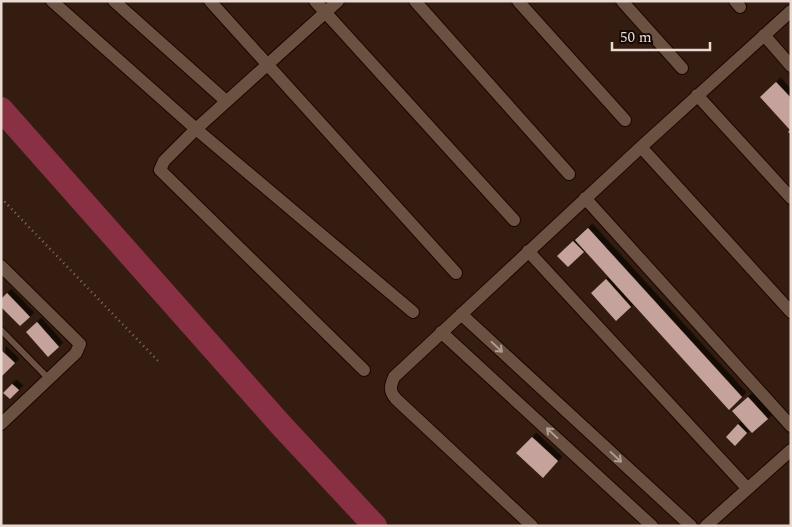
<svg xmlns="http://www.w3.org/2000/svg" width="792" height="527" viewBox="0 0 792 527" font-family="Spectral,serif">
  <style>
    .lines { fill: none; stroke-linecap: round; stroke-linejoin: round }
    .river { stroke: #893044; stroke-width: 24 }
    .building { fill: #c5a29c; filter: url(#shadow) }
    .service-casing { stroke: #1a0600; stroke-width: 8 }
    .minor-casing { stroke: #1a0600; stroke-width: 14 }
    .path { stroke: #867267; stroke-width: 2.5; stroke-dasharray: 1 4; stroke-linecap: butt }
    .service { stroke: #6b5142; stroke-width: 6 }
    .minor { stroke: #6b5142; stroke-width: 12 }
    .oneway { stroke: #b19c91 }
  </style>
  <defs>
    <filter id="shadow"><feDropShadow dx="4.5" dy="-4.5" stdDeviation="0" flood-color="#0009"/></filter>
  </defs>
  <rect width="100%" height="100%" fill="#341d10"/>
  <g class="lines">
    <path class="river" d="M 1,109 L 280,424 L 375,526"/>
  </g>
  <path class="building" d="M 776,82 L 791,98 L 791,134 L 788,132 L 790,130 L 760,97 Z
    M 588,228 L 742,397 L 729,410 L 575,240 Z
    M 573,241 L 584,252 L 568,267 L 557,256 Z
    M 606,279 L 631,307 L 616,321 L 591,293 Z
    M 7,293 L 30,317 L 20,326 L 1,307 L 1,299 Z
    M 37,322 L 59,347 L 48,357 L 26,332 Z
    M 1,350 L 15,363 L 1,377 Z
    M 12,384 L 19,390 L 10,399 L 3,393 Z
    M 748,397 L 768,419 L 752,433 L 732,411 Z
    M 738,424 L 747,433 L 735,446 L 726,437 Z
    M 532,437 L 558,461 L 543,478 L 516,453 Z"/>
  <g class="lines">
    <defs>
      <path id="service" d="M 1,330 L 49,379"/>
      <path id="minor" d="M 52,1 L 196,129 L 413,312
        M 114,1 L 226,101
        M 210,1 L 456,273
        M 315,1 L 514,220
        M 338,1 L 196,129 L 164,161 L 160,170 L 364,370
        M 415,1 L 569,174
        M 518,1 L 625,120
        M 622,1 L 682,68
        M 735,1 L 740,7
        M 764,35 L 791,66
        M 697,95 L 791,198
        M 641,147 L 791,312
        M 585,198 L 791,426
        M 528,251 L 747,488
        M 1,266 L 80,344 L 76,353 L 1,424
        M 461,314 L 691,526
        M 441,332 L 652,526
        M 532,526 L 396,399 C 389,391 390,387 394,377 L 641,147 L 791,11
        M 706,526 L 791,450"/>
    </defs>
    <use href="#service" class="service-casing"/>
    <use href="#minor" class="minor-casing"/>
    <path class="path" d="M 1,198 L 159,362"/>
    <use href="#service" class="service"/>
    <use href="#minor" class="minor"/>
  </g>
  <defs><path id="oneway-shaft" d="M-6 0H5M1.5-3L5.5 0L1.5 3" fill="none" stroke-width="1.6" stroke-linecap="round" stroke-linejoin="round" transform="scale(1.25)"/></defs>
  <g class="oneway">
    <use href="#oneway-shaft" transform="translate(497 347) rotate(43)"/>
    <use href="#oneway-shaft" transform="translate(552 433) rotate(-137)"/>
    <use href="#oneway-shaft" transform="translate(616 457) rotate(43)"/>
  </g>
  <rect width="792" height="527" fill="none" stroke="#eadad2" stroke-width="5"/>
  <path d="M612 42v8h98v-8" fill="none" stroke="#eadad2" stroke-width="2.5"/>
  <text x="620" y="42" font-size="15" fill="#eadad2" stroke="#140a05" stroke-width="4" paint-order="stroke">50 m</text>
</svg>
